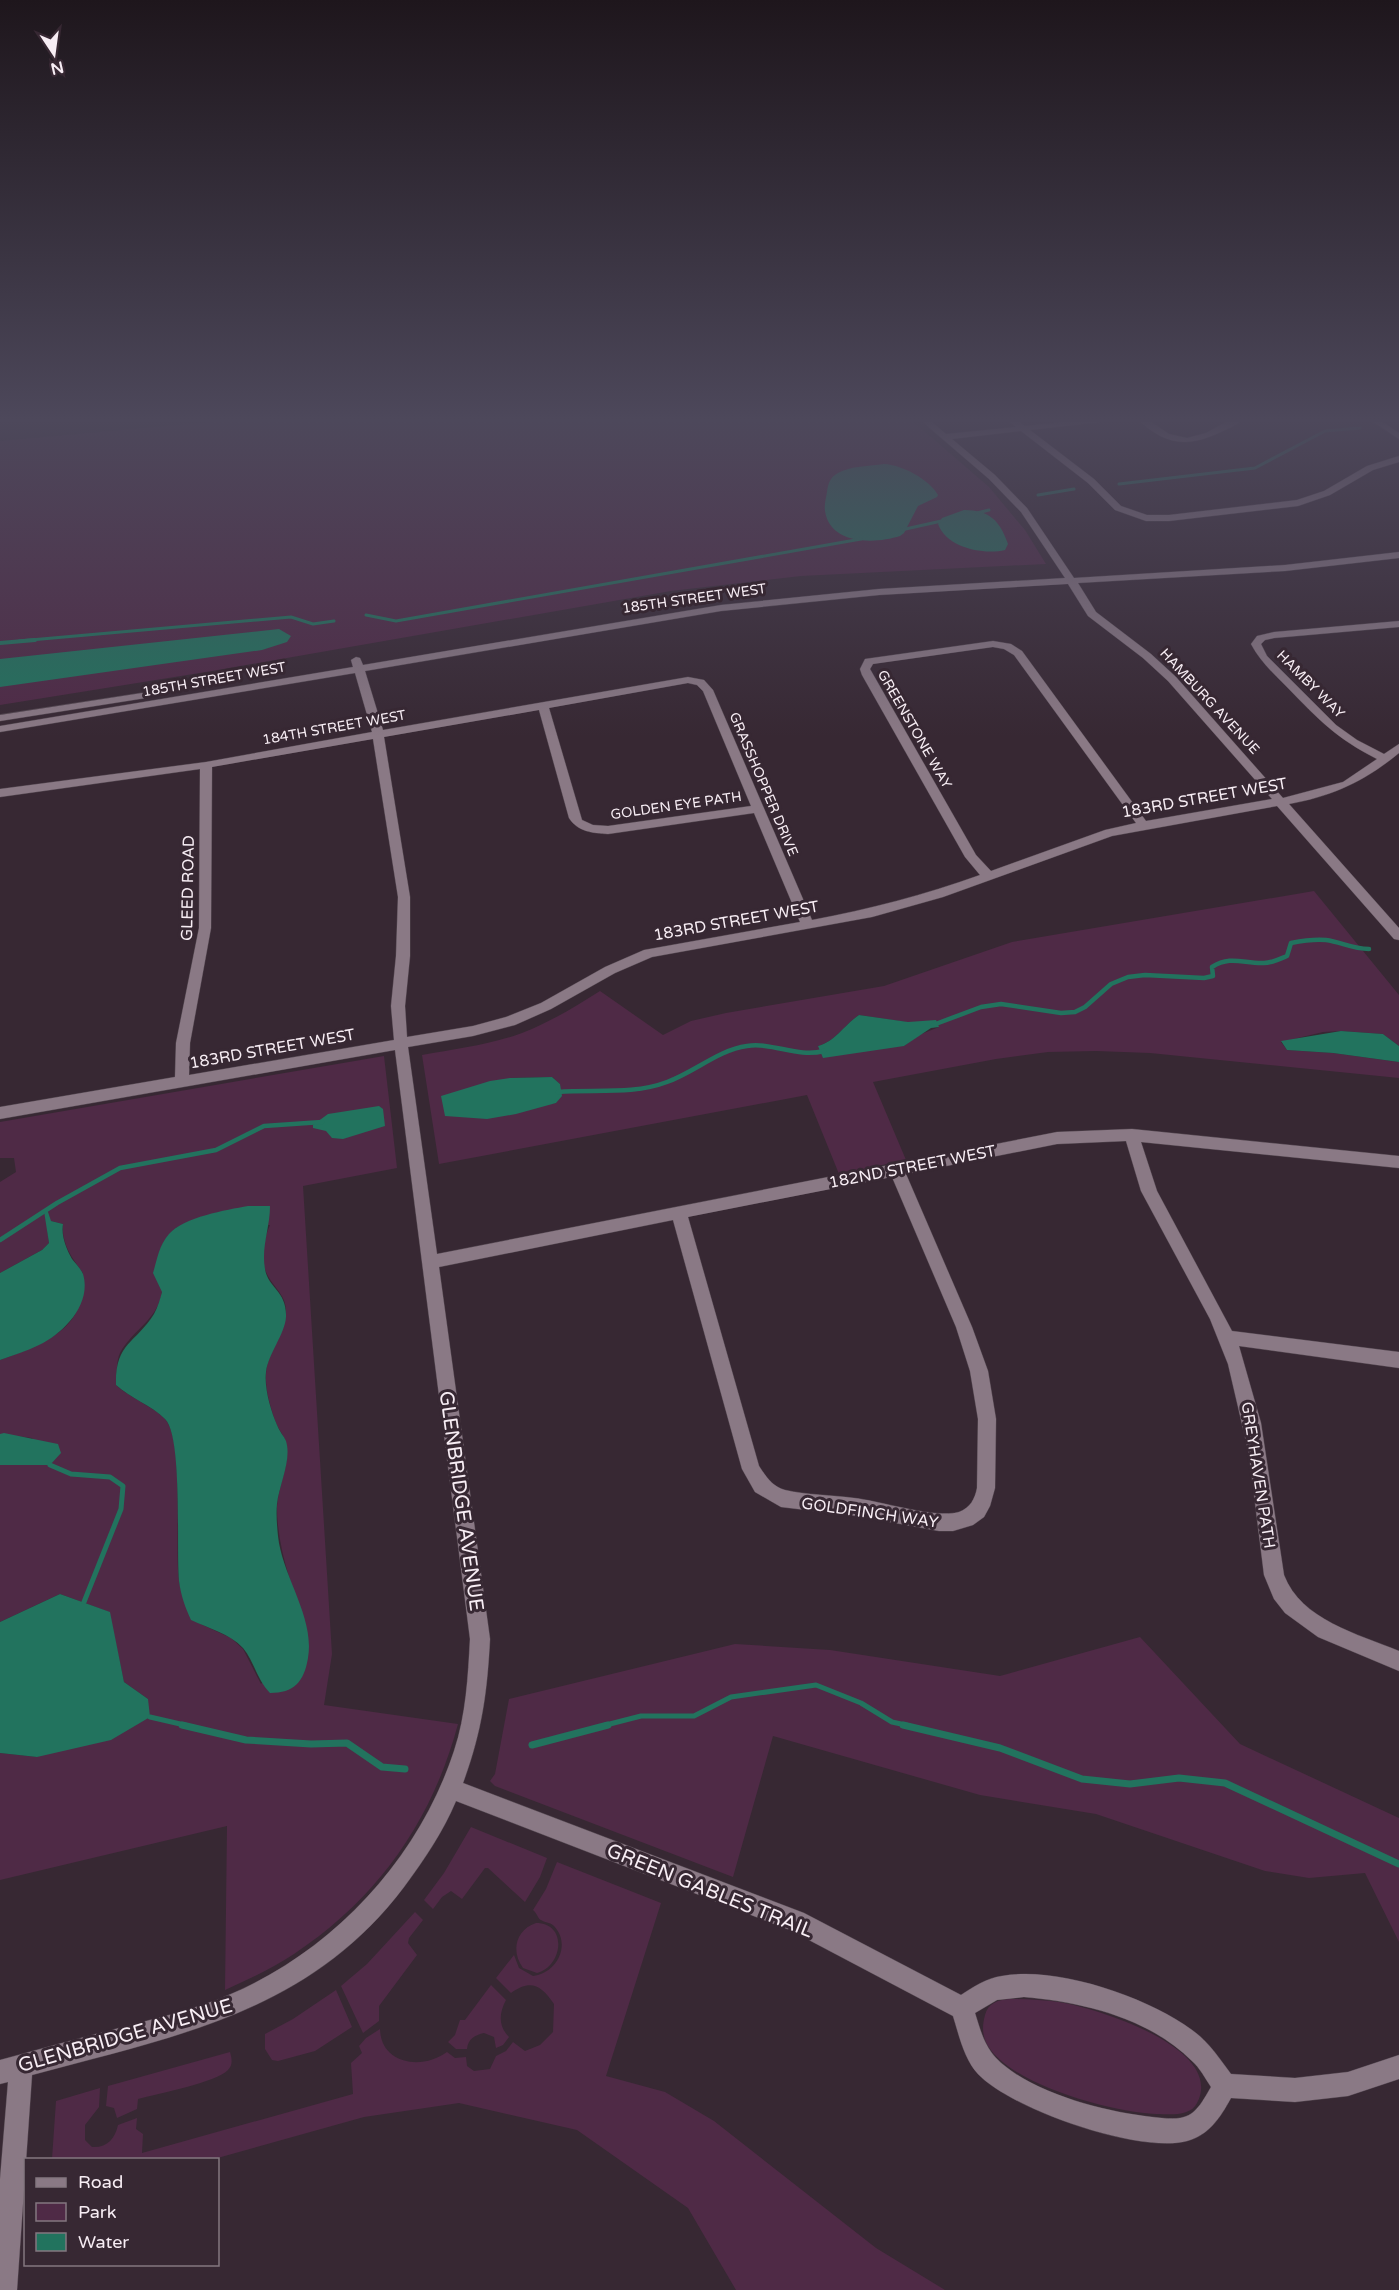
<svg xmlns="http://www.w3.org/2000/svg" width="1399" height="2290" viewBox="0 0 1399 2290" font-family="'Varela Round',sans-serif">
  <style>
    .green { fill: #4f2a46; fill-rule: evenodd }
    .water { fill: #22735e }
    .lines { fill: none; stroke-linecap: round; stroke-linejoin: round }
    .stream-far4 { stroke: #22735e; stroke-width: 3 }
    .stream-far3 { stroke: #22735e; stroke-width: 4 }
    .stream-far2 { stroke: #22735e; stroke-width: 4.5 }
    .stream-far1 { stroke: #22735e; stroke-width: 5 }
    .stream { stroke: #22735e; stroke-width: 7 }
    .minor-casing { stroke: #52464f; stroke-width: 1 }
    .minor { fill: #8a7985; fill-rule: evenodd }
    .labels { text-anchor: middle; stroke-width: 6; stroke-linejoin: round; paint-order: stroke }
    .far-street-label { font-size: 14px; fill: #f7edf4; stroke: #372833 }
    .street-label { font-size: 16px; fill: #f7edf4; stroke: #372833 }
    .near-street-label { font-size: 20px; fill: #f7edf4; stroke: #372833 }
  </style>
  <rect width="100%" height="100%" fill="#372833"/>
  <path class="green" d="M 264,417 L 908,417 L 989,487 L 1025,530 L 1046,564 L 801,576 L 671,591 L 212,671 L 0,705 L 0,441 Z
    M 1314,891 L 1399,995 L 1399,1046 L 1383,1034 L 1341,1031 L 1323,1032 L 1281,1042 L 1287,1050 L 1333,1053 L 1399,1062 L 1399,1078 L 1150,1053 L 1096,1051 L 1048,1052 L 996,1059 L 873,1082 L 906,1160 L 839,1174 L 807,1095 L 439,1164 L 422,1055 C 455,1049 490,1045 522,1033 C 550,1022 575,1007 600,991 L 663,1035 L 691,1021 L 726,1013 L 884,986 L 1012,942 ZM 859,1015 L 939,1027 L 919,1035 L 904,1046 L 818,1046 C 836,1041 844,1025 859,1015 ZM 552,1077 L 560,1084 L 556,1103 L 542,1105 L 510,1078 Z
    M 384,1056 L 397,1168 L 303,1186 L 332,1654 L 324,1705 L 458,1724 C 432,1821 378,1898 294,1954 C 273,1968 249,1979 225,1990 L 227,1826 L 0,1880 L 0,1753 L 37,1757 L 148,1699 L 124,1682 L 109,1612 L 60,1594 L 0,1622 L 0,1465 L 50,1465 L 32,1438 L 0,1434 L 0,1360 C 24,1351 67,1337 77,1310 C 81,1299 81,1285 83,1273 C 72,1258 61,1243 63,1224 L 51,1221 L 47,1228 L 49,1243 L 42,1250 L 0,1273 L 0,1182 L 16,1172 L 14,1158 L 0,1158 L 0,1122 ZM 270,1225 C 264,1239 259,1259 267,1274 C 273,1287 285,1294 286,1309 C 287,1332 267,1351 266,1374 C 265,1390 271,1409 276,1423 C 279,1430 285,1437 286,1444 C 290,1465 278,1486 277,1507 C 277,1550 294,1591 307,1631 L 261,1684 L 243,1649 L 231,1638 L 192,1620 C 187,1607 181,1593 179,1580 C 174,1548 185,1440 165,1419 C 154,1407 130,1398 116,1385 C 117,1376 116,1361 120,1353 C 132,1330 159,1319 162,1291 C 166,1262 148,1252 177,1227 Z
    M 1140,1637 L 1240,1744 L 1399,1818 L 1399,1942 L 1365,1873 L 1309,1878 L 1265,1871 L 1096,1814 L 980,1795 L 773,1736 L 733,1877 L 495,1786 L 490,1781 L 495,1774 L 509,1699 L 735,1644 L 830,1650 L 1000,1676 Z
    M 471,1827 L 547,1858 L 540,1877 L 525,1902 L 488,1868 L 485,1868 L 462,1899 L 451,1891 L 442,1897 L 433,1909 L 424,1900 L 444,1873 Z
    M 557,1862 L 661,1903 L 606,2076 L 665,2092 L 714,2121 L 876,2248 L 945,2290 L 736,2290 L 688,2208 L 577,2130 L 459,2103 L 364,2117 L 214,2159 L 52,2159 L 56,2101 L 100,2088 L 99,2107 L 85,2125 L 85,2140 L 92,2147 C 107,2148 115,2139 118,2125 L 137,2118 L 136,2129 L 143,2134 L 142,2153 L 353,2094 L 351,2063 L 362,2053 L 359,2046 L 366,2038 L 380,2029 C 381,2065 423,2070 447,2052 L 455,2058 L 466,2057 L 467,2066 L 474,2071 L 490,2069 L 496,2056 L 506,2051 L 513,2042 L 525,2051 L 540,2045 L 553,2032 L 554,2004 C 541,1985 531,1979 511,1993 L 496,1978 L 514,1955 L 519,1968 L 533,1976 C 556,1974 572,1945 554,1926 C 550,1922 546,1923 541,1920 C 538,1919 537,1913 533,1910 L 546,1889 Z
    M 415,1912 L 423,1920 L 409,1938 L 408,1943 L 417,1955 L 379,2006 L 379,2021 L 363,2033 L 341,1986 L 367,1964 Z
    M 536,1923 C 568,1923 563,1966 537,1973 L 523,1968 C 511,1952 515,1930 536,1923 Z
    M 491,1985 L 506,2000 C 499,2013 498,2026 509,2037 L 503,2045 L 496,2048 L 494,2037 L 484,2033 C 475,2035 468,2039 467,2049 L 456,2049 L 448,2042 L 455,2035 L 460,2020 L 465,2020 Z
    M 336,1990 L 352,2027 L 315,2051 L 278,2061 L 272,2060 L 265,2049 L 265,2034 L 293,2019 Z
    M 1009,1999 C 1026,1999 1043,2000 1059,2002 C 1096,2008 1226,2048 1197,2103 C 1190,2117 1170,2114 1156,2114 C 1112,2112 1012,2085 988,2046 C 982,2036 982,2026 985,2015 C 988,2003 998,2000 1009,1999 Z
    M 230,2052 C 232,2059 233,2065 228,2070 C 217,2082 157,2094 138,2099 L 137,2109 L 117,2118 L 114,2108 L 106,2106 L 108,2086 Z"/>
  <path class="water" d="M 884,464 C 902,465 929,479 938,495 L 937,497 L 918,506 L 904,533 L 900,536 C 875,544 830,545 825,511 C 824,505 826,498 827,492 C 828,484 830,477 838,473 C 850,466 870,466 884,464 Z
    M 964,510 C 990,510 1000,521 1008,544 L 1005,550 C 983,555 947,548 938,524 L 942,518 Z
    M 279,629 L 291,636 L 287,642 L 262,650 L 0,687 L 0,659 Z
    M 859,1015 L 908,1022 L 936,1020 L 939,1027 L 931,1028 L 904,1046 L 823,1058 L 818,1046 C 836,1041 844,1025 859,1015 Z
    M 1341,1031 L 1383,1034 L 1399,1046 L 1399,1062 L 1333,1053 L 1287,1050 L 1281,1041 Z
    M 552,1077 L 560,1084 L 562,1096 L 556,1103 L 516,1114 L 487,1119 L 445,1116 L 441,1096 L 490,1081 L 510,1078 Z
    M 379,1106 L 383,1109 L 385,1126 L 343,1139 L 332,1138 L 326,1131 L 313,1128 L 313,1125 L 328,1114 Z
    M 248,1206 L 270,1206 C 270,1228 261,1247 265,1269 C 268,1288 287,1291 286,1317 C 285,1334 268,1354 266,1372 C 264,1388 271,1411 277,1425 C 279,1431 284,1436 286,1441 C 292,1460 279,1485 277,1504 C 276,1514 277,1526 278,1536 C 282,1576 315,1617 308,1658 C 304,1682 294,1693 270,1693 C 257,1680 254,1661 243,1648 C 230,1634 208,1628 191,1620 C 185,1607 181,1596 179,1581 C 176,1551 183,1436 165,1419 C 151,1405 130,1398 116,1385 C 115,1343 135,1344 154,1314 C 158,1307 160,1299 162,1292 L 153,1273 C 157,1260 159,1245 169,1234 C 184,1217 226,1210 248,1206 Z
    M 47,1209 L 51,1221 L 63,1224 C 61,1236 66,1248 72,1259 C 76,1264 81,1269 83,1274 C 92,1304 64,1333 39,1345 C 27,1351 13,1355 0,1360 L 0,1273 L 42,1250 L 49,1243 L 44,1211 Z
    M 4,1433 L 58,1444 L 61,1453 L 50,1465 L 0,1465 L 0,1434 Z
    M 60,1594 L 110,1612 L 124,1682 L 148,1699 L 150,1717 L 111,1740 L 37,1757 L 0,1753 L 0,1622 Z"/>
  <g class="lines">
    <path class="stream-far4" d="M 1119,484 L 1255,468 L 1325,431 L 1360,428
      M 1038,495 L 1074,489
      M 977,513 L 989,510
      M 901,530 L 946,520
      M 366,615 L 396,621 L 861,539
      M 19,641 L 291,617 L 313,624 L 334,621"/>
    <path class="stream-far3" d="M 0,643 L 35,640"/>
    <path class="stream-far2" d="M 933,1025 L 981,1007 L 1001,1004 L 1061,1013 L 1075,1012 L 1085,1007 L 1111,984 L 1128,977 L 1145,975 L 1204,978 L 1213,976 L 1212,967 C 1231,955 1244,964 1264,963 C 1272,963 1280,959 1287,956 L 1291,943 C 1301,941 1315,939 1326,940 C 1341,942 1352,949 1369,949
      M 558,1092 C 594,1089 633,1095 667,1082 C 695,1072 718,1050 747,1046 C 773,1042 797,1058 824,1051
      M 0,1240 L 57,1203 L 120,1168 L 216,1150 L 264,1126 L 322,1122"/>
    <path class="stream-far1" d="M 50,1465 L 71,1474 L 110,1477 L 123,1486 L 121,1509 L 84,1602
      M 150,1717 L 189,1726
      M 602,1726 L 641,1716 L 694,1716 L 731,1697 L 816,1685 L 861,1703 L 892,1722 L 910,1726"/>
    <path class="stream" d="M 182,1725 L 246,1740 L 311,1744 L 347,1743 L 382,1767 L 405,1769
      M 903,1725 L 1000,1748 L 1082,1779 L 1130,1784 L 1179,1778 L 1225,1783 L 1399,1864
      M 532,1745 L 608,1725"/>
    <defs>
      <path id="minor" d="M 917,417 L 926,417 L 946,434 L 1016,427 L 1004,417 L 1013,417 L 1025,426 L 1111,417 L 1144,417 L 1169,434 L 1187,438 L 1206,433 L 1235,417 L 1243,417 C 1239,425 1229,428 1221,432 C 1185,449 1164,444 1136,418 L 1030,430 L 1094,479 L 1121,506 L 1147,515 L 1169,515 L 1297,500 L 1324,491 L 1367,466 L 1399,456 L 1399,462 L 1373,470 L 1330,495 L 1298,506 L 1169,521 L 1146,521 L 1115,510 L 1088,483 L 1021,431 L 952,439 L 995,475 L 1027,508 L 1074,578 L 1285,565 L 1399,552 L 1399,558 L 1285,571 L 1078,583 L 1096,612 L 1151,654 L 1176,677 L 1283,798 L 1343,782 L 1377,759 C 1336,738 1319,720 1287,687 C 1273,673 1260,661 1251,644 L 1257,636 L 1274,632 L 1399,621 L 1399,627 L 1274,638 L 1265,640 L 1261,644 L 1267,656 L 1336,725 L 1357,740 L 1384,754 L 1399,744 L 1399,753 C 1365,781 1333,796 1289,804 L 1399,928 L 1399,940 L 1394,939 L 1277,806 L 1112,836 L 943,897 L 872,917 L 652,957 L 615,973 L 551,1009 L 515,1025 L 473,1036 L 408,1047 L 437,1254 L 1057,1132 L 1132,1129 L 1399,1156 L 1399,1168 L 1141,1142 L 1157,1191 L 1232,1331 L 1399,1352 L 1399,1368 L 1239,1346 L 1261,1423 L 1284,1575 C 1301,1620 1358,1634 1399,1651 L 1399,1671 L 1318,1637 L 1285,1613 L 1274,1599 L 1264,1575 L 1249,1454 L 1228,1364 L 1210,1319 L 1141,1191 L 1126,1141 L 1057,1144 L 906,1174 L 972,1327 L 988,1371 L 996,1419 L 995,1488 L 990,1506 L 984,1517 L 973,1525 L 953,1531 L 939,1531 L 857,1516 L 781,1507 L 755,1492 L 742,1469 L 673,1220 L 439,1267 L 490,1639 C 487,1694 482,1731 463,1783 L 804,1913 L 961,1995 C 973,1987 987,1978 1002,1976 C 1057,1966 1147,1997 1192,2030 C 1209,2042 1219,2058 1231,2074 L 1295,2078 L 1348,2072 L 1399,2055 L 1399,2079 L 1348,2096 L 1295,2102 L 1231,2098 C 1220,2118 1209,2135 1187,2141 C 1139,2154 1011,2109 978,2074 C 964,2059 959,2035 953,2016 L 790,1930 L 456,1801 C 443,1832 424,1860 404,1887 C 309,2013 175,2036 32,2075 L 17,2290 L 0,2290 L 0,2179 L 8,2082 L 0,2084 L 0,2060 C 44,2048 87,2036 131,2025 C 165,2016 199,2008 231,1994 C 334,1950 419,1858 454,1751 C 466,1715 468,1677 470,1639 L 395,1050 L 0,1119 L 0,1107 L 175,1077 L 176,1043 L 199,928 L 200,769 L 0,797 L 0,789 L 206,762 L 372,732 L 355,673 L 0,732 L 0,726 L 353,667 L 351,660 L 356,657 L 360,658 L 363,665 L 721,605 L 879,589 L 1065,578 L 1021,512 L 989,479 ZM 1068,584 L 1088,616 L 1143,658 L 1168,681 L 1272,799 L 1146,821 L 1022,651 L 1011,644 L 993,641 L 865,659 L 860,669 L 862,675 L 965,857 L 980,875 C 924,895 870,909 812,920 L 713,690 L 704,680 L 688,677 L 383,730 L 365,671 L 721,611 L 879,595 ZM 993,647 L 1004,649 L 1014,655 L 1136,823 L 1105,830 L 991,871 L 976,855 L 870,669 L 873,664 ZM 688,683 L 697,685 L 703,691 L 751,806 L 608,826 L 593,825 L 582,820 L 549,708 ZM 539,710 L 569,818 C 578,832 593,833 608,834 L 754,813 L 800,922 L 644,950 L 605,967 L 541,1003 L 506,1017 L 473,1026 L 407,1037 L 405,1006 L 410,956 L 410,897 L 384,737 ZM 373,739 L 398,897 L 396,956 L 391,1006 L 394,1040 L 189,1075 L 190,1043 L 211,928 L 212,767 ZM 892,1177 L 956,1327 L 970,1371 L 978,1419 L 977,1488 C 975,1499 970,1508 959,1512 C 935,1519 881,1501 854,1498 C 832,1495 807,1495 785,1490 C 773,1487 766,1477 759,1466 L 688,1217 ZM 1024,1997 C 1083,2002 1149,2018 1192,2061 C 1200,2068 1205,2078 1211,2087 C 1205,2097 1197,2114 1184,2117 C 1175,2120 1162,2118 1152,2117 C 1105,2112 1030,2093 996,2058 C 984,2045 980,2029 975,2013 L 997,2000 Z
        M 1366,417 L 1375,417 L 1399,433 L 1399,439 Z
        M 142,693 L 146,694 L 146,698 L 0,721 L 0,715 Z"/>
    </defs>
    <use href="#minor" class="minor-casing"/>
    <use href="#minor" class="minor"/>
  </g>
  <linearGradient id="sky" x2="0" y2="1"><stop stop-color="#1e161c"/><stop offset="0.57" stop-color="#4d485b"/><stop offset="1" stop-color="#4d485b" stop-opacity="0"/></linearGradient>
  <rect width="1399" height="737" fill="url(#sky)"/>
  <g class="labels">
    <g class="far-street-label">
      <text transform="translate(694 598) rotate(-8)" y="5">185TH STREET WEST</text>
      <text transform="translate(214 679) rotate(-10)" y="5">185TH STREET WEST</text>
      <text transform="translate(1311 684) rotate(45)" y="5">HAMBY WAY</text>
      <text transform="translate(1210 701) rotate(47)" y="5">HAMBURG AVENUE</text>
      <text transform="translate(334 727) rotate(-10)" y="5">184TH STREET WEST</text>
      <text transform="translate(915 729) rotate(60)" y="5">GREENSTONE WAY</text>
      <text transform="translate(764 784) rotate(67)" y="5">GRASSHOPPER DRIVE</text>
      <text transform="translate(676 805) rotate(-8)" y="5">GOLDEN EYE PATH</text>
    </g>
    <g class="street-label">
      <text transform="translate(1204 797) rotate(-10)" y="6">183RD STREET WEST</text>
      <text transform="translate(187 888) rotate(-89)" y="6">GLEED ROAD</text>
      <text transform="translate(736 920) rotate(-10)" y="6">183RD STREET WEST</text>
      <text transform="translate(272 1048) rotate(-10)" y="6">183RD STREET WEST</text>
      <text transform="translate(912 1166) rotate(-11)" y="6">182ND STREET WEST</text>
      <text transform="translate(1259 1475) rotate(81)" y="6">GREYHAVEN PATH</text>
      <text transform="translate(870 1512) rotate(8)" y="6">GOLDFINCH WAY</text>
    </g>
    <g class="near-street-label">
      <text transform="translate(462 1501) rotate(82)" y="7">GLENBRIDGE AVENUE</text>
      <text transform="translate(710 1890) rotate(22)" y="7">GREEN GABLES TRAIL</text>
      <text transform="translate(125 2035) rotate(-16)" y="7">GLENBRIDGE AVENUE</text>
    </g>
  </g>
  <rect x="24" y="2158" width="195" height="108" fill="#372833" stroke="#847780" stroke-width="1.5"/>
  <rect x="36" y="2178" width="30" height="9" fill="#8a7985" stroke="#847780" stroke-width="1.5"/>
  <text x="78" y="2188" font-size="18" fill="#f7edf4">Road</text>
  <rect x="36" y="2203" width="30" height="18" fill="#4f2a46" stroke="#847780" stroke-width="1.5"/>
  <text x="78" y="2218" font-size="18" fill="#f7edf4">Park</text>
  <rect x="36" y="2233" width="30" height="18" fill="#22735e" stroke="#847780" stroke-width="1.5"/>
  <text x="78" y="2248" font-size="18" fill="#f7edf4">Water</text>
  <g transform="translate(54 54) rotate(167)" stroke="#372833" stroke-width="4.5" paint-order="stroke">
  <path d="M0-4.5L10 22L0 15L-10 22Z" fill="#f7edf4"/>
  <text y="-9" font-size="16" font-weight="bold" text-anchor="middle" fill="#f7edf4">N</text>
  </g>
</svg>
